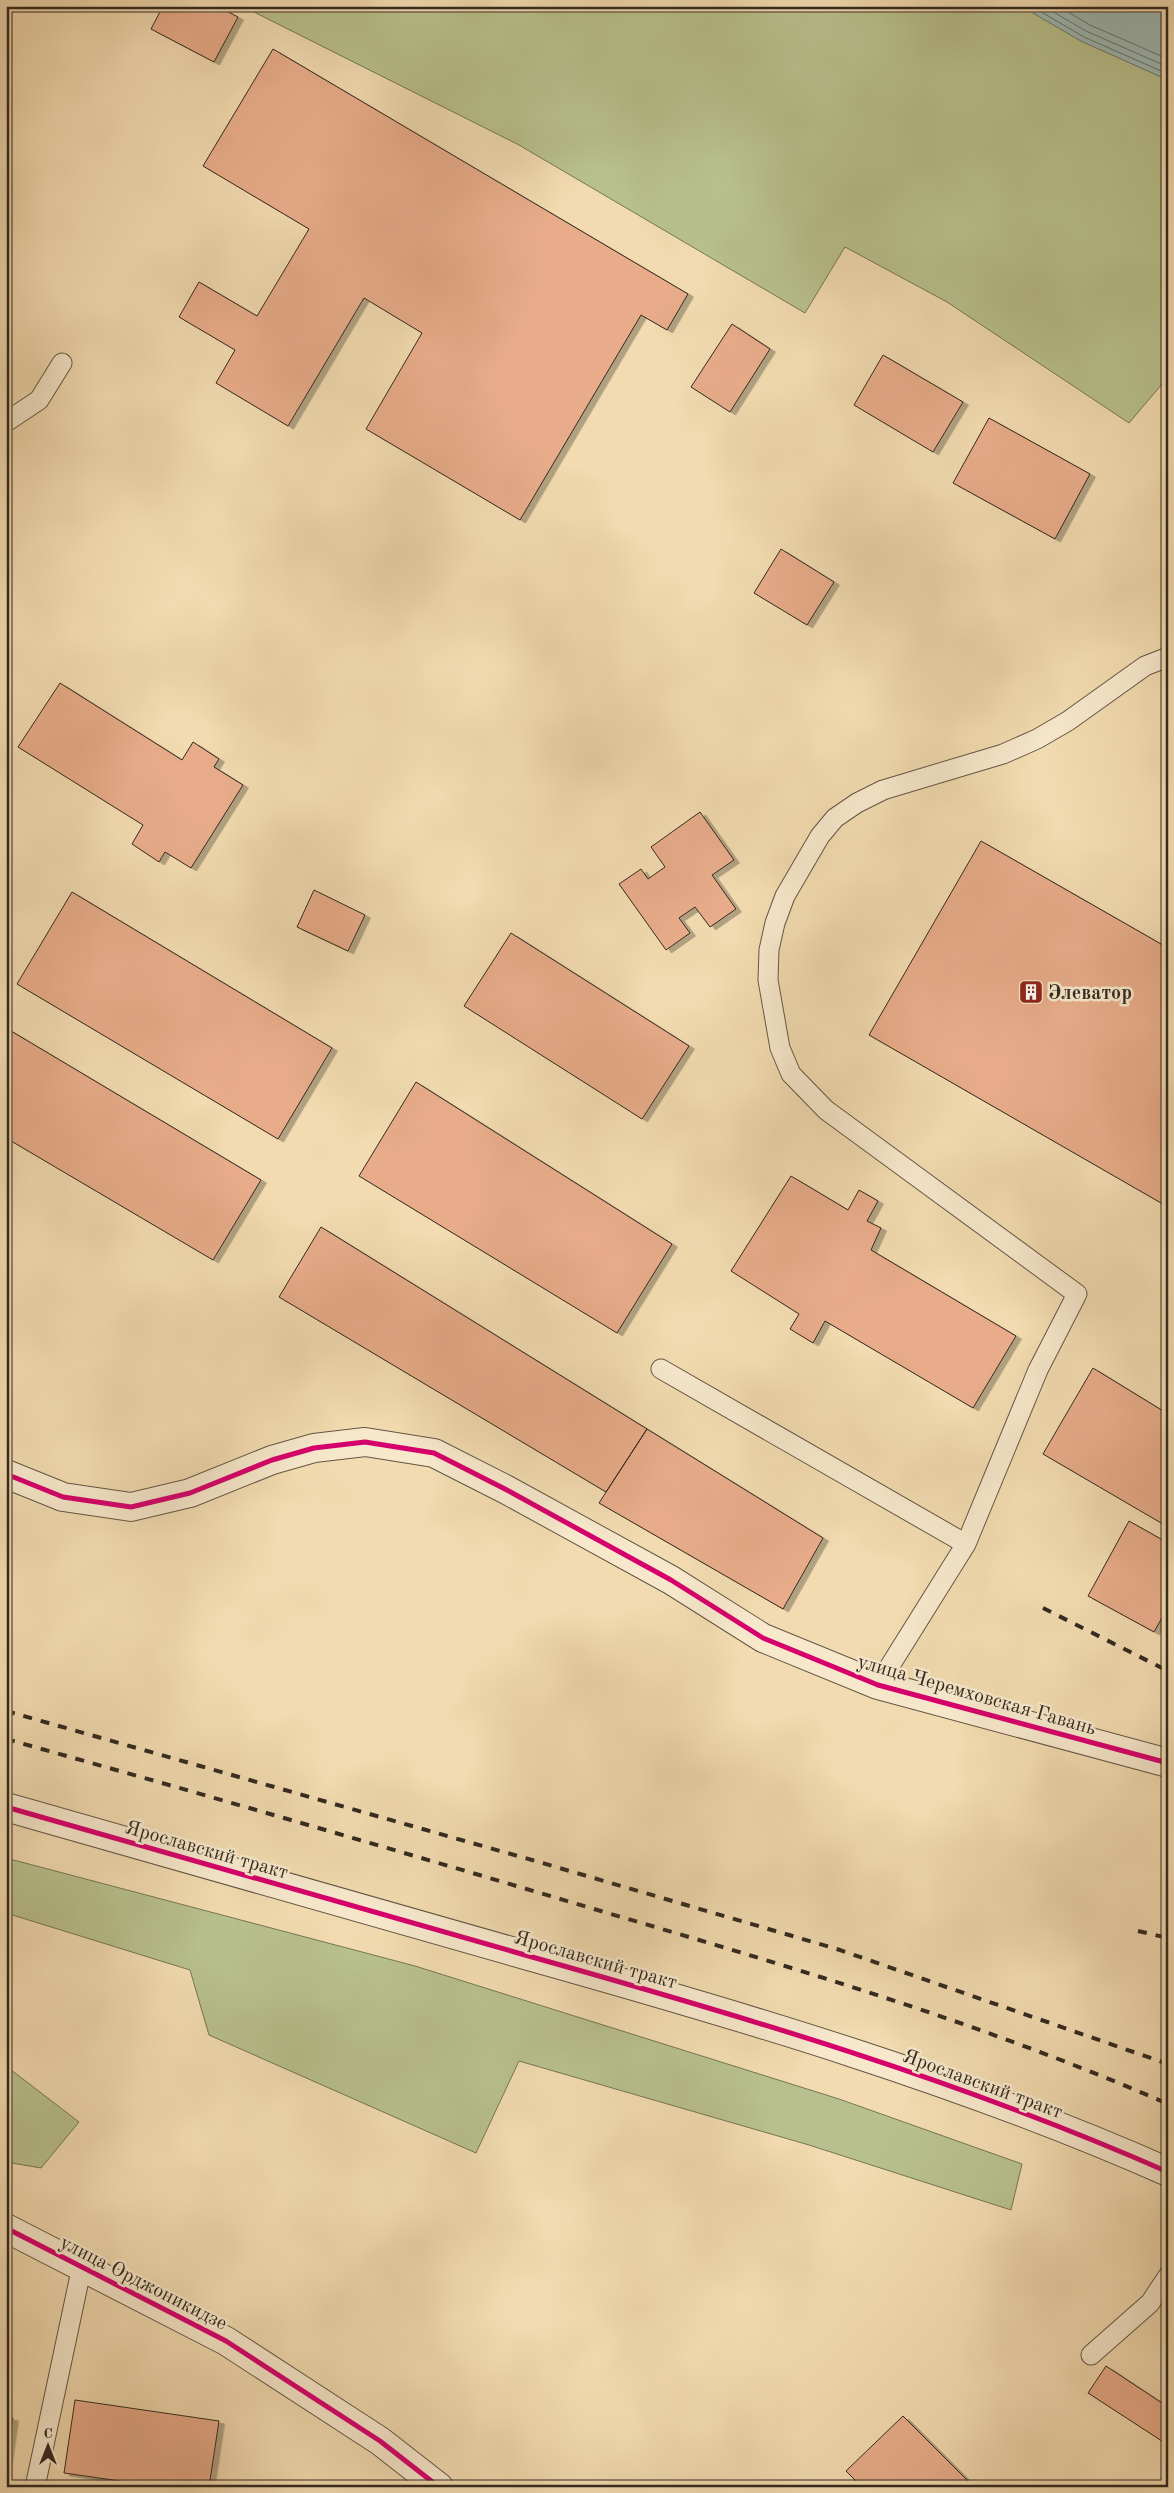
<svg xmlns="http://www.w3.org/2000/svg" width="1174" height="2493" viewBox="0 0 1174 2493" font-family="'Old Standard TT',serif">
  <style>
    .green { fill: #b8c18d; stroke: #767556 }
    .water { fill: #9db9b4; stroke: #737f79 }
    .lines { fill: none; stroke-linecap: round; stroke-linejoin: round }
    .shore { stroke: #68716a; stroke-width: 1 }
    .building { fill: #e8ac8a; stroke: #332920; filter: url(#shadow) }
    .service-casing { stroke: #635644; stroke-width: 21 }
    .minor-casing { stroke: #635644; stroke-width: 30 }
    .tertiary-casing { stroke: #635644; stroke-width: 30 }
    .service { stroke: #f7e8cc; stroke-width: 19 }
    .minor { stroke: #f7e8cc; stroke-width: 28 }
    .tertiary { stroke: #f7e8cc; stroke-width: 28 }
    .rail { stroke: #332920; stroke-width: 4; stroke-dasharray: 9 9; stroke-linecap: butt }
    .cycleway-casing { stroke: #f7e8cc; stroke-width: 8 }
    .cycleway { stroke: #d6006c; stroke-width: 5 }
    .labels { text-anchor: middle; stroke-width: 5; stroke-linejoin: round; paint-order: stroke }
    .poi-label { font-size: 20px; font-weight: bold; fill: #332920; stroke: #f7e8cc; text-anchor: start }
    .street-label { font-size: 20px; fill: #332920; stroke: #f7e8cc }
  </style>
  <defs>
    <filter id="shadow"><feDropShadow dx="5.5" dy="3" stdDeviation="0" flood-color="#0004"/></filter>
  </defs>
  <rect width="100%" height="100%" fill="#f2dbb0"/>
  <filter id="stains"><feTurbulence type="fractalNoise" baseFrequency=".004" numOctaves="4"/><feColorMatrix values="0 0 0 0 .2 0 0 0 0 .09 0 0 0 0 .02 0 0 0 .5 -.17"/></filter>
  <radialGradient id="worn" r=".72"><stop offset=".6" stop-color="#630" stop-opacity="0"/><stop offset="1" stop-color="#630" stop-opacity=".3"/></radialGradient>
  <path class="green" d="M 242,6 L 1021,6 L 1081,41 L 1168,80 L 1168,377 L 1129,423 L 947,302 L 845,247 L 805,313 L 519,145 Z
    M 6,1858 L 415,1966 L 839,2099 L 1022,2164 L 1011,2210 L 809,2145 L 519,2061 L 476,2153 L 209,2035 L 190,1970 L 6,1913 Z
    M 6,2066 L 79,2122 L 41,2168 L 6,2162 Z"/>
  <path class="water" d="M 1021,6 L 1168,6 L 1168,80 L 1081,41 Z"/>
  <g class="lines">
    <path class="shore" d="M 1031,6 L 1084,37 L 1168,74
      M 1043,6 L 1086,31 L 1168,67
      M 1058,6 L 1090,25 L 1168,59"/>
  </g>
  <path class="building" d="M 163,6 L 217,6 L 238,17 L 214,62 L 151,29 Z
    M 273,49 L 688,294 L 667,330 L 641,315 L 520,520 L 366,429 L 422,333 L 364,298 L 288,426 L 216,383 L 235,350 L 179,317 L 199,282 L 257,316 L 309,229 L 203,166 Z
    M 732,324 L 770,349 L 730,412 L 691,387 Z
    M 883,355 L 963,402 L 933,452 L 854,405 Z
    M 989,418 L 1090,474 L 1055,539 L 953,483 Z
    M 781,549 L 834,582 L 807,625 L 754,593 Z
    M 60,683 L 182,760 L 193,742 L 219,759 L 214,767 L 243,785 L 191,868 L 165,852 L 159,862 L 132,844 L 143,825 L 18,747 Z
    M 700,812 L 734,860 L 712,875 L 736,909 L 710,927 L 695,907 L 679,918 L 690,933 L 666,950 L 619,884 L 641,869 L 648,879 L 665,867 L 651,847 Z
    M 981,841 L 1168,948 L 1168,1207 L 869,1035 Z
    M 314,890 L 365,915 L 348,951 L 297,927 Z
    M 72,892 L 332,1048 L 278,1139 L 17,984 Z
    M 511,933 L 689,1046 L 642,1119 L 464,1006 Z
    M 6,1028 L 261,1180 L 213,1260 L 6,1138 Z
    M 416,1082 L 672,1244 L 617,1333 L 359,1176 Z
    M 791,1176 L 848,1210 L 859,1190 L 878,1201 L 867,1221 L 881,1228 L 871,1250 L 1016,1336 L 973,1408 L 825,1321 L 813,1343 L 790,1329 L 799,1314 L 731,1271 Z
    M 321,1227 L 647,1429 L 606,1492 L 279,1297 Z
    M 1093,1368 L 1168,1414 L 1168,1527 L 1043,1454 Z
    M 647,1429 L 823,1538 L 783,1609 L 599,1503 Z
    M 1129,1521 L 1168,1543 L 1168,1607 L 1154,1632 L 1088,1596 Z
    M 1106,2366 L 1168,2407 L 1168,2445 L 1088,2393 Z
    M 75,2400 L 219,2421 L 209,2487 L 162,2487 L 64,2473 Z
    M 903,2416 L 974,2487 L 862,2487 L 846,2471 Z
    M 6,2417 L 13,2418 L 6,2466 Z"/>
  <g class="lines">
    <defs>
      <path id="service" d="M 6,422 L 39,400 L 62,363
        M 661,1369 L 966,1544 L 878,1685
        M 966,1544 L 1038,1370 L 1077,1294 L 826,1110 L 791,1074 L 780,1048 L 768,980 L 769,950 L 775,923 L 785,896 L 820,836 L 835,818 L 857,803 L 883,790 L 1003,754 L 1037,739 L 1068,721 L 1145,666 L 1168,657
        M 1091,2355 L 1150,2303 L 1168,2276
        M 35,2487 L 82,2266"/>
      <path id="minor" d="M 6,1474 L 63,1497 L 131,1507 L 190,1493 L 272,1460 L 314,1448 L 365,1442 L 434,1453 L 505,1489 L 671,1580 L 763,1638 L 878,1685 L 1168,1763
        M 6,2228 L 226,2341 L 380,2441 L 439,2487"/>
      <path id="tertiary" d="M 6,1807 C 179,1856 352,1905 525,1955 C 742,2016 960,2080 1168,2172"/>
    </defs>
    <use href="#service" class="service-casing"/>
    <use href="#minor" class="minor-casing"/>
    <use href="#tertiary" class="tertiary-casing"/>
    <use href="#service" class="service"/>
    <use href="#minor" class="minor"/>
    <use href="#tertiary" class="tertiary"/>
    <path class="rail" d="M 1043,1608 L 1168,1671
      M 6,1711 L 532,1860 L 837,1949 L 1168,2064
      M 6,1739 C 203,1794 399,1851 594,1909 C 788,1966 983,2023 1168,2104
      M 1138,1931 L 1168,1938"/>
    <defs>
      <path id="cycleway" d="M 6,1474 L 63,1497 L 131,1507 L 190,1493 L 272,1460 L 314,1448 L 365,1442 L 434,1453 L 505,1489 L 671,1580 L 763,1638 L 878,1685 L 1168,1763
        M 6,1807 C 179,1856 352,1905 525,1955 C 742,2016 960,2080 1168,2172
        M 6,2228 L 226,2341 L 380,2441 L 439,2487"/>
    </defs>
    <use href="#cycleway" class="cycleway-casing"/>
    <use href="#cycleway" class="cycleway"/>
  </g>
  <defs>
    <symbol id="building-square" viewBox="-11 -11 22 22"><rect x="-9" y="-9" width="18" height="18" rx="4" fill="#8f2418" stroke="#f7e8cc"/><path d="M-4-6H4V6H1V3H-1V6H-4ZM-2.5-4.3h1.7v1.8h-1.7ZM.8-4.3h1.7v1.8H.8ZM-2.5-1h1.7V.8h-1.7ZM.8-1h1.7V.8H.8Z" fill="#fff"/></symbol>
  </defs>
  <g fill-rule="evenodd">
    <use href="#building-square" x="1017" y="978" width="28" height="28"/>
  </g>
  <g class="labels">
    <g class="poi-label">
      <text x="1048" y="999">Элеватор</text>
    </g>
    <g class="street-label">
      <text transform="translate(977 1694) rotate(16)" y="7">улица Черемховская Гавань</text>
      <text transform="translate(207 1849) rotate(16)" y="7">Ярославский тракт</text>
      <text transform="translate(596 1959) rotate(16)" y="7">Ярославский тракт</text>
      <text transform="translate(983 2083) rotate(20)" y="7">Ярославский тракт</text>
      <text transform="translate(144 2282) rotate(27)" y="7">улица Орджоникидзе</text>
    </g>
  </g>
  <rect width="1174" height="2493" fill="none" stroke="#f2dbb0" stroke-width="25"/>
  <rect x="8" y="8" width="1159" height="2478" fill="none" stroke="#332920" stroke-width="2.5"/>
  <rect x="12" y="12" width="1149" height="2468" fill="none" stroke="#332920"/>
  <g transform="translate(48 2446)" stroke="#f7e8cc" stroke-width="4" paint-order="stroke">
  <path d="M0-4L9 19L0 12L-9 19Z" fill="#332920"/>
  <text y="-8" font-size="14" font-weight="bold" text-anchor="middle" fill="#332920">С</text>
  </g>
  <rect width="100%" height="100%" filter="url(#stains)"/>
  <rect width="100%" height="100%" fill="url(#worn)"/>
</svg>
